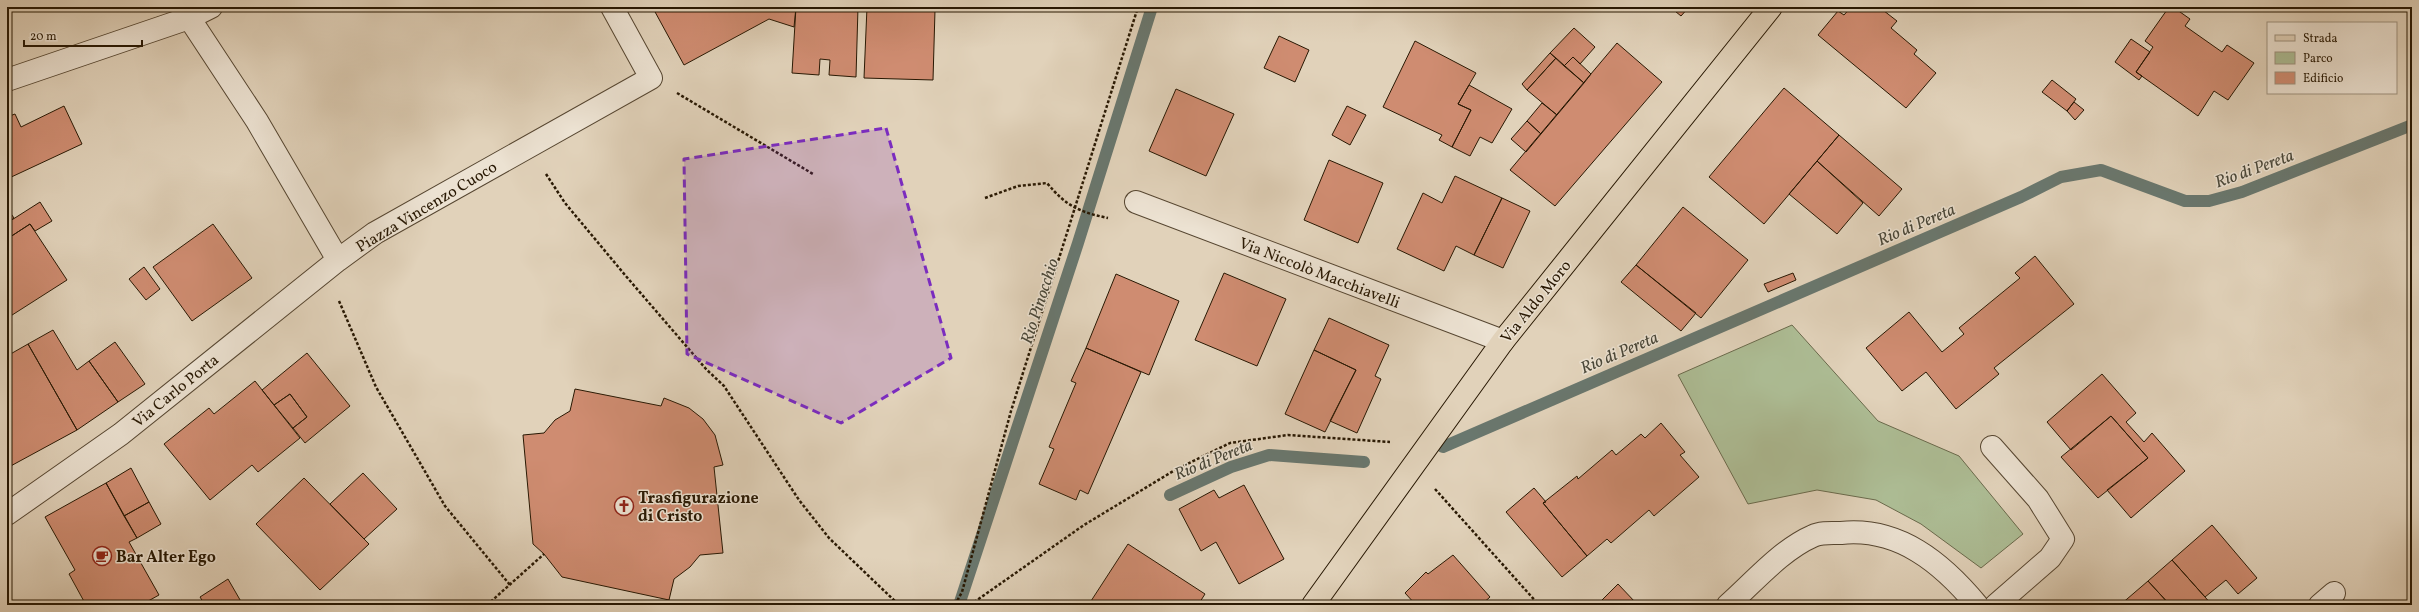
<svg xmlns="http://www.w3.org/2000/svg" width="2419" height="612" viewBox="0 0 2419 612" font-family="Vollkorn,serif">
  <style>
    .green { fill: #adbd95; stroke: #6a6a4c }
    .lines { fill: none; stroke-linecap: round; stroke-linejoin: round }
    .stream { stroke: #69776e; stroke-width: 12 }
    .building { fill: #cf8c71; stroke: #281803 }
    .minor-casing { stroke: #564631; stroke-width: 24 }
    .major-casing { stroke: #281803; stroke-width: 24 }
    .path { stroke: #281803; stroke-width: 2.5; stroke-dasharray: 3 2; stroke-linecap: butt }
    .minor { stroke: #ece2d2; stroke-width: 22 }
    .major { stroke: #e1d2ba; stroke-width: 22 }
    .marked { fill: #7b2cbf; fill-opacity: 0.2; stroke: #7b2cbf; stroke-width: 3; stroke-dasharray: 8 5; stroke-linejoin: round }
    .labels { text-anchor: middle; stroke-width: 3; stroke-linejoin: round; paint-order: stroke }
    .street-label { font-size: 16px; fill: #281803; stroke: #ece2d2 }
    .poi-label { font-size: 16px; font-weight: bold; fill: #281803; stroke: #ece2d2; text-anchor: start }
    .water-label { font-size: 17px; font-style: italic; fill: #494739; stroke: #ece2d2 }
  </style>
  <rect width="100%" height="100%" fill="#e1d2ba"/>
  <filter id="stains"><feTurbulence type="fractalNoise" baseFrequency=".005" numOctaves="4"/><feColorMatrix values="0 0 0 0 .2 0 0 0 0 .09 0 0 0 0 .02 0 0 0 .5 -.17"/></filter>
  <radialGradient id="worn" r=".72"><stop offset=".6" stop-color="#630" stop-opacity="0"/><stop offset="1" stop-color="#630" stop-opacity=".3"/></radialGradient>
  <path class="green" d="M 1792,325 L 1878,421 L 1959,456 L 2023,534 L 1981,568 L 1921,524 L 1876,500 L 1817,490 L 1748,504 L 1678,375 Z"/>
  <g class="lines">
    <path class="stream" d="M 1443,447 L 2021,197 L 2061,177 L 2101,170 L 2185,201 L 2209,201 L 2242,192 L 2412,125
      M 1170,495 L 1231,467 L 1269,455 L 1364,462
      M 959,605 L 1078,243 L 1152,7"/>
  </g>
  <path class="building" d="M 659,7 L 796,7 L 794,27 L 769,19 L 684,65 L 654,10 Z
    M 796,7 L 858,7 L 856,77 L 829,75 L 830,60 L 820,59 L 819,75 L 792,73 Z
    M 867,7 L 935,10 L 933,80 L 864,78 Z
    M 1670,7 L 1689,7 L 1681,16 Z
    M 1851,7 L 1879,7 L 1897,21 L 1891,28 L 1917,50 L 1914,54 L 1936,73 L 1906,108 L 1818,35 L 1838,11 L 1844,15 Z
    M 2169,7 L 2173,7 L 2190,19 L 2185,26 L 2222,52 L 2227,45 L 2254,63 L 2228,100 L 2214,91 L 2198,116 L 2136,72 L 2153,47 L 2145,41 Z
    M 1574,28 L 1595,47 L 1580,64 L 1573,57 L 1564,66 L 1550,53 Z
    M 1279,36 L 1309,50 L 1295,82 L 1264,68 Z
    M 2131,39 L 2150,52 L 2136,72 L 2142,76 L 2139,80 L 2115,62 Z
    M 1415,41 L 1476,73 L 1458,104 L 1471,110 L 1452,147 L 1439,140 L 1442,135 L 1383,107 Z
    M 1617,43 L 1662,82 L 1555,206 L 1510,170 Z
    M 1550,53 L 1556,58 L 1527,90 L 1522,84 Z
    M 1573,57 L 1591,74 L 1584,83 L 1564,66 Z
    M 1556,58 L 1584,83 L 1557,115 L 1527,90 Z
    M 2052,80 L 2076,99 L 2067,111 L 2042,92 Z
    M 1469,85 L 1512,109 L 1492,143 L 1480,137 L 1470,156 L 1452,147 L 1471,110 L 1458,104 Z
    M 1784,88 L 1839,135 L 1764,224 L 1709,177 Z
    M 1176,89 L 1234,114 L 1206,176 L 1149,151 Z
    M 2074,102 L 2084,110 L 2075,120 L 2067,111 Z
    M 1542,103 L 1557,115 L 1541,134 L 1527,121 Z
    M 64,106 L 82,144 L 7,179 L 7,117 L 15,114 L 21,127 Z
    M 1347,106 L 1366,115 L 1350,145 L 1332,135 Z
    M 1527,121 L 1541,134 L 1526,152 L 1511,139 Z
    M 1839,135 L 1902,189 L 1879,216 L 1817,161 Z
    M 1329,160 L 1383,183 L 1358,243 L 1304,220 Z
    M 1817,161 L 1863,203 L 1837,234 L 1789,194 Z
    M 1455,176 L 1502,198 L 1474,255 L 1456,246 L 1444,271 L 1397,249 L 1423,193 L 1442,203 Z
    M 1502,198 L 1530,211 L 1503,268 L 1474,255 Z
    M 40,202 L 52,221 L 35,231 L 30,224 L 7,239 L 7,223 Z
    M 1683,207 L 1748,260 L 1701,318 L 1636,265 Z
    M 7,208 L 14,218 L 7,223 Z
    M 30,224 L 67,280 L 9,317 L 7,314 L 7,239 Z
    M 213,224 L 252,278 L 192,321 L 153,267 Z
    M 2035,256 L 2074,304 L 1994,368 L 1999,374 L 1956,409 L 1926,372 L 1902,391 L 1866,348 L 1909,312 L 1942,352 L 1964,334 L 1959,328 L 2020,278 L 2015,273 Z
    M 1636,265 L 1696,313 L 1681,331 L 1621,282 Z
    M 144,267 L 160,289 L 146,300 L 129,279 Z
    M 1224,273 L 1286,299 L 1257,366 L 1195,340 Z
    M 1793,273 L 1796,280 L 1768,292 L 1764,284 Z
    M 1116,274 L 1179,301 L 1149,375 L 1086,348 Z
    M 1329,318 L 1389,345 L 1375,376 L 1381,379 L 1357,433 L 1330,421 L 1356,370 L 1314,350 Z
    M 53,330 L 77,370 L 89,361 L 118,402 L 77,430 L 28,344 Z
    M 115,342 L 145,384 L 118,402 L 89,361 Z
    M 28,344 L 77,430 L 7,468 L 7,356 Z
    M 1086,348 L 1141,372 L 1088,494 L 1080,490 L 1076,500 L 1039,484 L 1054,449 L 1049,447 L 1076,383 L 1071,381 Z
    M 1314,350 L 1356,370 L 1325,432 L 1285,414 Z
    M 307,353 L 350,406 L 305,443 L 293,428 L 307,417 L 290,394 L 274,405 L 262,390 Z
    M 2102,374 L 2136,413 L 2126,422 L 2144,442 L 2152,433 L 2185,471 L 2131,518 L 2107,490 L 2148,458 L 2111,416 L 2071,450 L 2047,422 Z
    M 255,381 L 300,438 L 258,472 L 252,465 L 210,500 L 164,444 L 209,408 L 214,414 Z
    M 575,389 L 661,406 L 664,398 L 689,408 L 703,419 L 715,435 L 723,465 L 714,467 L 723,553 L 700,555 L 690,567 L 674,579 L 669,600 L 562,577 L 544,554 L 533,544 L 523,435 L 544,433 L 555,420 L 570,411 Z
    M 290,394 L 307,417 L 293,428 L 274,405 Z
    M 2111,416 L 2148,458 L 2098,498 L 2061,457 Z
    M 1661,423 L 1685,452 L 1680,455 L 1699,477 L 1654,516 L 1649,510 L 1611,543 L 1607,539 L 1587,556 L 1543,503 L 1577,476 L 1578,479 L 1612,450 L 1616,455 L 1641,434 L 1645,438 Z
    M 131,468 L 149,502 L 124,516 L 106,483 Z
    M 363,473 L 397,509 L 364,539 L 330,504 Z
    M 304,478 L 369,544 L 320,590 L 256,524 Z
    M 106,483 L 137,538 L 129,542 L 159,595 L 141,605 L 86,605 L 69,574 L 75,570 L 45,517 Z
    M 1244,485 L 1284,559 L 1239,584 L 1216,542 L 1201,551 L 1179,509 L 1214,490 L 1219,498 Z
    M 1534,488 L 1546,502 L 1543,503 L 1587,556 L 1562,577 L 1506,512 Z
    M 149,502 L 161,524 L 137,538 L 124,516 Z
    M 2212,525 L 2257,578 L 2238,594 L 2226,580 L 2205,597 L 2172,560 Z
    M 1128,544 L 1205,594 L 1198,605 L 1097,605 L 1091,601 Z
    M 1453,555 L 1490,597 L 1481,605 L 1416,605 L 1405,593 L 1426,572 L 1428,574 Z
    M 2172,560 L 2205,597 L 2212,605 L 2170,605 L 2148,581 Z
    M 228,579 L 243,605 L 205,605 L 200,597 Z
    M 2148,581 L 2170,605 L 2120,605 Z
    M 1618,584 L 1636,603 L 1633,605 L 1605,605 L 1601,601 Z"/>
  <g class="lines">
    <defs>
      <path id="minor" d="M 182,7 L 257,121 L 338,260 L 375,233 L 651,78 L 612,7
        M 7,80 L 189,18 L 211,7
        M 1136,202 L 1503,341
        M 1992,447 L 2038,499 L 2063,539 L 2050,558 L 1996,605
        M 7,514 L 121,434 L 338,260
        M 1728,605 C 1754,582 1781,550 1813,536 C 1821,532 1832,533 1841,533 C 1899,527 1942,563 1977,605
        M 2320,605 L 2334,593"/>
      <path id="major" d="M 1313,605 L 1503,341 L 1771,7"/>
    </defs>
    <use href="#minor" class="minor-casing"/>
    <use href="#major" class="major-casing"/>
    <path class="path" d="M 677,93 L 813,174
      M 546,174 L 565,203 L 625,275 L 706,369 L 724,386 L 799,500 L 829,538 L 899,605
      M 985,198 L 1018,186 L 1047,183 C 1066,206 1079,212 1108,218
      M 339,301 L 376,387 L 445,506 L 510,585
      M 1435,489 L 1539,605
      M 487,605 L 544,554
      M 955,605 L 962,592 L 1011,411 L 1138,7
      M 970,605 L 1084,525 L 1175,470 L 1230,443 L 1288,435 L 1390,442"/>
    <use href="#minor" class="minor"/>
    <use href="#major" class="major"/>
  </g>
  <path class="marked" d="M 886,128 L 951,358 L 841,423 L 687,354 L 684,159 Z"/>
  <defs>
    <symbol id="church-ring" viewBox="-11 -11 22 22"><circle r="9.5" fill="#ece2d2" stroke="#8f2418" stroke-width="1.5"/><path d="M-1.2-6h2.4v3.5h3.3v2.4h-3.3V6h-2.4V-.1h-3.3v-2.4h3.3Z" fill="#8f2418"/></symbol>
    <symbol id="cafe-ring" viewBox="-11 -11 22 22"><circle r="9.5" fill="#ece2d2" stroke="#8f2418" stroke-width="1.5"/><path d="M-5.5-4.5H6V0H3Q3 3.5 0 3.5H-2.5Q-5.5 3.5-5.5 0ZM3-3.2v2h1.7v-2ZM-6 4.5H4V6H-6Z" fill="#8f2418"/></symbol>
  </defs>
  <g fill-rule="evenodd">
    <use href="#church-ring" x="613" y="495" width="22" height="22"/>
    <use href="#cafe-ring" x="91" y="545" width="22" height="22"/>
  </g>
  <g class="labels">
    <g class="street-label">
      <text transform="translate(426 206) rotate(-31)" y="6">Piazza Vincenzo Cuoco</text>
      <text transform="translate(1320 272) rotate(21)" y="6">Via Niccolò Macchiavelli</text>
      <text transform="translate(1535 301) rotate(-51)" y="6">Via Aldo Moro</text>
      <text transform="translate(175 390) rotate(-39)" y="6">Via Carlo Porta</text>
    </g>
    <g class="poi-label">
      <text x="638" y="503">Trasfigurazione<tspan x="638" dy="18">di Cristo</tspan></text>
      <text x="116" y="562">Bar Alter Ego</text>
    </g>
    <g class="water-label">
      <text transform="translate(2254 168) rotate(-20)" y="6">Rio di Pereta</text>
      <text transform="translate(1916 224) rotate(-23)" y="6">Rio di Pereta</text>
      <text transform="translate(1039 301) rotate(-72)" y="6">Rio Pinocchio</text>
      <text transform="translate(1619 352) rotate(-23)" y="6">Rio di Pereta</text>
      <text transform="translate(1213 459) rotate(-22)" y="6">Rio di Pereta</text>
    </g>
  </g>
  <rect width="2419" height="612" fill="none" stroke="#e1d2ba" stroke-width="24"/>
  <rect x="8" y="8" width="2403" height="596" fill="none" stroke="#281803" stroke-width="2"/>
  <rect x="12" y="12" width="2395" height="588" fill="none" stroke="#281803"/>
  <rect x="2267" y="22" width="130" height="72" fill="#ece2d2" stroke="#9e917f"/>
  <rect x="2275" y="35" width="20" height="6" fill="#e1d2ba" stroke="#9e917f"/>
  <text x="2303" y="42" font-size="12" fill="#281803">Strada</text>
  <rect x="2275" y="52" width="20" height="12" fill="#adbd95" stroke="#9e917f"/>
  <text x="2303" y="62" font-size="12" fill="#281803">Parco</text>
  <rect x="2275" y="72" width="20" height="12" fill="#cf8c71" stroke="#9e917f"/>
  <text x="2303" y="82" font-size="12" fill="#281803">Edificio</text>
  <path d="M24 40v6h118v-6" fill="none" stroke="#281803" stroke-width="2"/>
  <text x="30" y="40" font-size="12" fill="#281803" stroke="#ece2d2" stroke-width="3" paint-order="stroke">20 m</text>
  <rect width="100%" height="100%" filter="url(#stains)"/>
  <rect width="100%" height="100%" fill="url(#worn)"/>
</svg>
